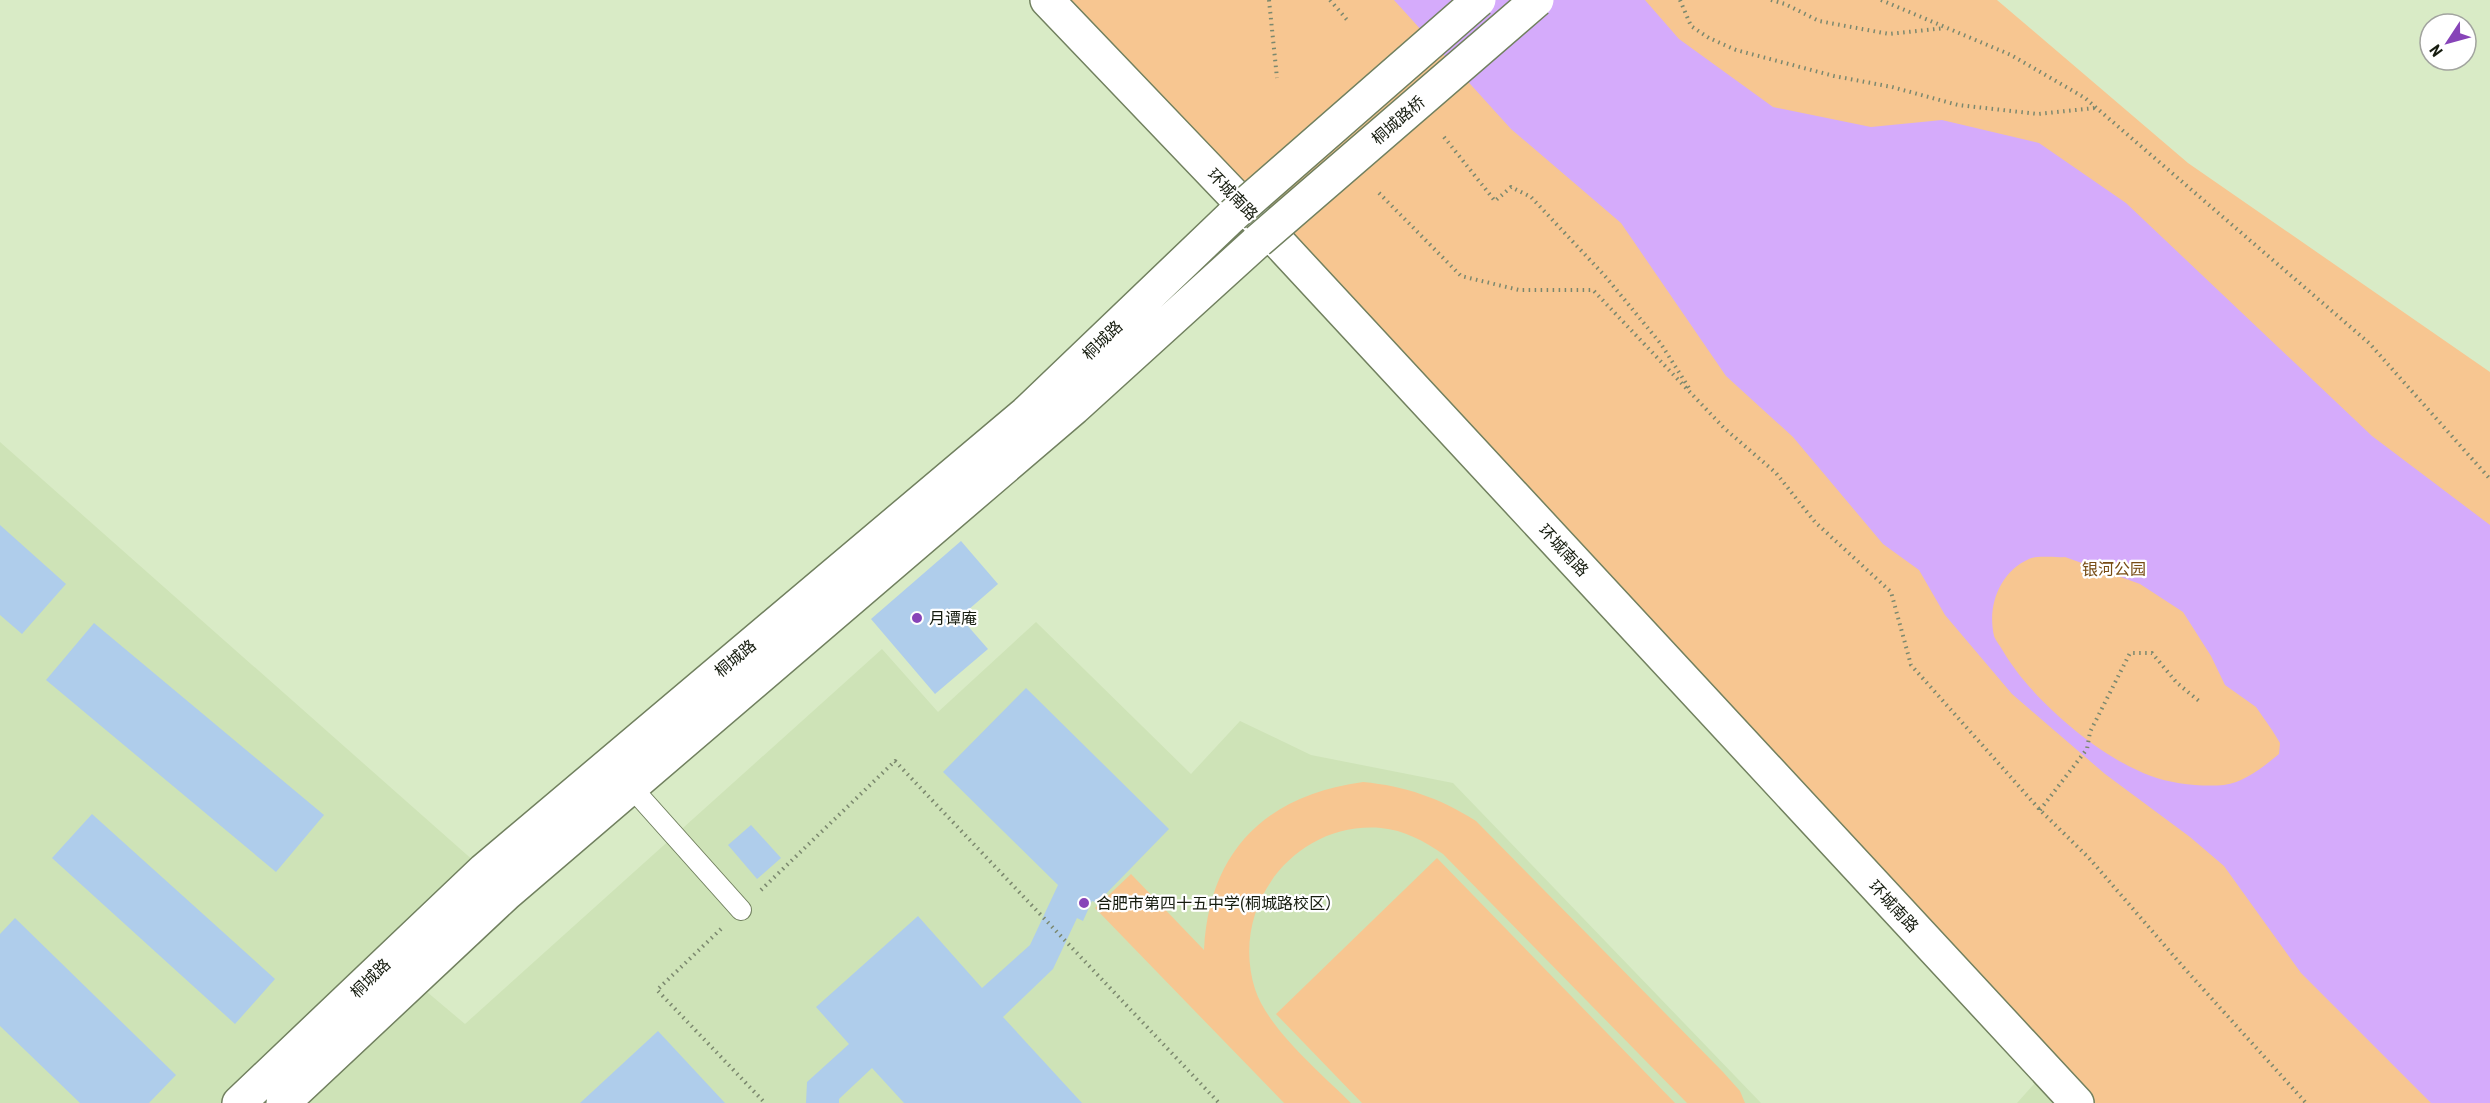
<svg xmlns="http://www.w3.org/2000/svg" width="2490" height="1103" viewBox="0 0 2490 1103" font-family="'Roboto Condensed','Noto Sans SC',sans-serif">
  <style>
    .built { fill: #cee3b7 }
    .green { fill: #f7c691 }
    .water { fill: #d5abfb; fill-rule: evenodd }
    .building { fill: #afcdeb }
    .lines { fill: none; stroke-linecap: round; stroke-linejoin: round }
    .service-casing { stroke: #71805f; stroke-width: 22 }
    .tertiary-casing { stroke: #71805f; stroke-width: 36 }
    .path { stroke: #7b886e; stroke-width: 4; stroke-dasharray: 1.5 4.5; stroke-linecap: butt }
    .service { stroke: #fff; stroke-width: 20 }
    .tertiary { stroke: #fff; stroke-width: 33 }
    .tertiary-bridge-casing { stroke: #71805f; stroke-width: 36; stroke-linecap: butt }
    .tertiary-bridge { stroke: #fff; stroke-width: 33 }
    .poi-dot { fill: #8744b8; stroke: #fff; stroke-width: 2 }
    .labels { text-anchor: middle; stroke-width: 4.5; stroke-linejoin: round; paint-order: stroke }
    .street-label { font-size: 16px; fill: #161c0f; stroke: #fff }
    .park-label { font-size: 16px; fill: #774c14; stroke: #fff }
    .poi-label { font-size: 16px; fill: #161c0f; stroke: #fff; text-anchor: start }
  </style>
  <rect width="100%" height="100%" fill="#d9ebc6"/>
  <path class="built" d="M 0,442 L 484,870 L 239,1103 L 0,1103 Z
    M 1036,622 L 1191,774 L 1240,721 L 1311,755 L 1453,783 L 1761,1103 L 283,1103 L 414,981 L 465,1024 L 882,649 L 938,712 Z
    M 2035,1083 L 2055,1103 L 2017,1103 Z"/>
  <path class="green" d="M 1038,0 L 1997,0 L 2188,163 L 2490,372 L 2490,1103 L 2095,1103 Z
    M 1363,782 C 1405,786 1440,798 1476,821 L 1723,1072 L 1740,1091 L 1745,1103 L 1687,1103 L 1443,854 C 1424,841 1404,830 1381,828 C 1294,821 1229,907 1255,989 C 1268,1029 1321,1073 1351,1103 L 1284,1103 L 1095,908 L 1131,874 L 1204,950 C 1209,851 1266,795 1363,782 Z
    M 1437,858 L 1675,1103 L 1362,1103 L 1276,1014 Z"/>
  <path class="water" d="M 1394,0 L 1645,0 L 1679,39 L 1773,107 L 1871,127 L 1942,120 L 2039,143 L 2126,203 L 2372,436 L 2490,525 L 2490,1103 L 2431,1103 L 2301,973 L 2224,866 L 2190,837 L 2105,774 L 2012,694 L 1945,615 L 1919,570 L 1883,544 L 1793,437 L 1726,376 L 1621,223 L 1511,129 ZM 2065,557 L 2140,584 L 2183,612 L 2211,656 L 2225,685 L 2256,707 L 2272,730 L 2280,743 L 2279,754 C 2263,767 2245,782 2224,785 C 2202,787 2172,784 2151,776 C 2099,757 2031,699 2003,651 C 2001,647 1996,641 1994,636 C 1987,605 2000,572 2029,559 C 2038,555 2055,558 2065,557 Z"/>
  <path class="building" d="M 0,525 L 66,584 L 22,634 L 0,615 Z
    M 961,541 L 998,584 L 960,617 L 988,649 L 935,694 L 871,619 Z
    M 94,623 L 324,815 L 276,872 L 46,680 Z
    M 1026,688 L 1169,829 L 1097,903 L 1092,901 L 1083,921 L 1077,918 L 1053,969 L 1003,1017 L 1082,1103 L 904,1103 L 872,1068 L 839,1099 L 839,1103 L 806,1103 L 807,1082 L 849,1044 L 816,1007 L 918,916 L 982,988 L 1030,945 L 1058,885 L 943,772 Z
    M 92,814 L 275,979 L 235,1024 L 52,858 Z
    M 751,825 L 781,858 L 757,879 L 728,845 Z
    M 15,918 L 176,1075 L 149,1103 L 80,1103 L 0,1026 L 0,934 Z
    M 658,1031 L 725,1103 L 580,1103 Z"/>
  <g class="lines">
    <defs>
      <path id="service" d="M 624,779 L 741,910"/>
      <path id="tertiary" d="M 1047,0 L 1267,230 L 2077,1103
        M 239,1103 L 484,870 L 1026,413 L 1233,215
        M 283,1103 L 506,894 L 1074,408 L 1258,241"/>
    </defs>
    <use href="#service" class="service-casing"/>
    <use href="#tertiary" class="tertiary-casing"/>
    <path class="path" d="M 1269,0 L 1277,78
      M 1330,0 L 1348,21
      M 1680,0 L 1691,26 L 1709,38 L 1736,50 L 1834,76 L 1892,87 L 1958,105 L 2038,114 L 2095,108
      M 1771,0 L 1785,4 L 1819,21 L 1889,34 L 1945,28
      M 1881,0 L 2011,55 L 2085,98 L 2369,343 L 2490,479
      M 1444,137 L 1495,201 L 1511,187 L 1531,197 L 1605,276 L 1661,344 L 1689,388
      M 1379,193 L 1461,276 L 1519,290 L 1593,290 L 1724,428 L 1776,473 L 1815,522 L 1891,592 L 1911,665 L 2040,810 L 2089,858 L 2185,969 L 2306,1103
      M 2040,810 L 2087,749 L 2090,732 L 2130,653 L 2152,653 L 2177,683 L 2199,701
      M 761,890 L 895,761 L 1219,1103
      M 721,929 L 657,990 L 765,1103"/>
    <use href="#service" class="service"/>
    <use href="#tertiary" class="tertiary"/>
    <defs>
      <path id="tertiary-bridge" d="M 1233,215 L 1479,0
        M 1258,241 L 1537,0"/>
    </defs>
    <use href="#tertiary-bridge" class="tertiary-bridge-casing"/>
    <use href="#tertiary-bridge" class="tertiary-bridge"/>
  </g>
  <g class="poi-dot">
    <circle cx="917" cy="618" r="6"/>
    <circle cx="1084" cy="903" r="6"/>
  </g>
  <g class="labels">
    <g class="street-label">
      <text transform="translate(1398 120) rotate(-41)" y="6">桐城路桥</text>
      <text transform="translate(1233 194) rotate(46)" y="6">环城南路</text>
      <text transform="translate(1102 340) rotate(-44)" y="6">桐城路</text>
      <text transform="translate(1564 550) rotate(47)" y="6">环城南路</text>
      <text transform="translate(735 658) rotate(-40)" y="6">桐城路</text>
      <text transform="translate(1894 906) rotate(47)" y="6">环城南路</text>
      <text transform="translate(370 978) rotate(-44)" y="6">桐城路</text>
    </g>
    <g class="park-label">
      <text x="2114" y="575">银河公园</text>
    </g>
    <g class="poi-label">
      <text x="929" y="624">月谭庵</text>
      <text x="1096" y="909">合肥市第四十五中学(桐城路校区）</text>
    </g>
  </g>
  <g transform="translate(2448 42) rotate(234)"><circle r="28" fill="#ffffff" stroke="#a2a49f" stroke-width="1.5"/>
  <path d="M0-4.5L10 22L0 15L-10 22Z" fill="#8744b8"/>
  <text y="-9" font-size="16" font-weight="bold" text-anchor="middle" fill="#161c0f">N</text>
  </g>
</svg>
